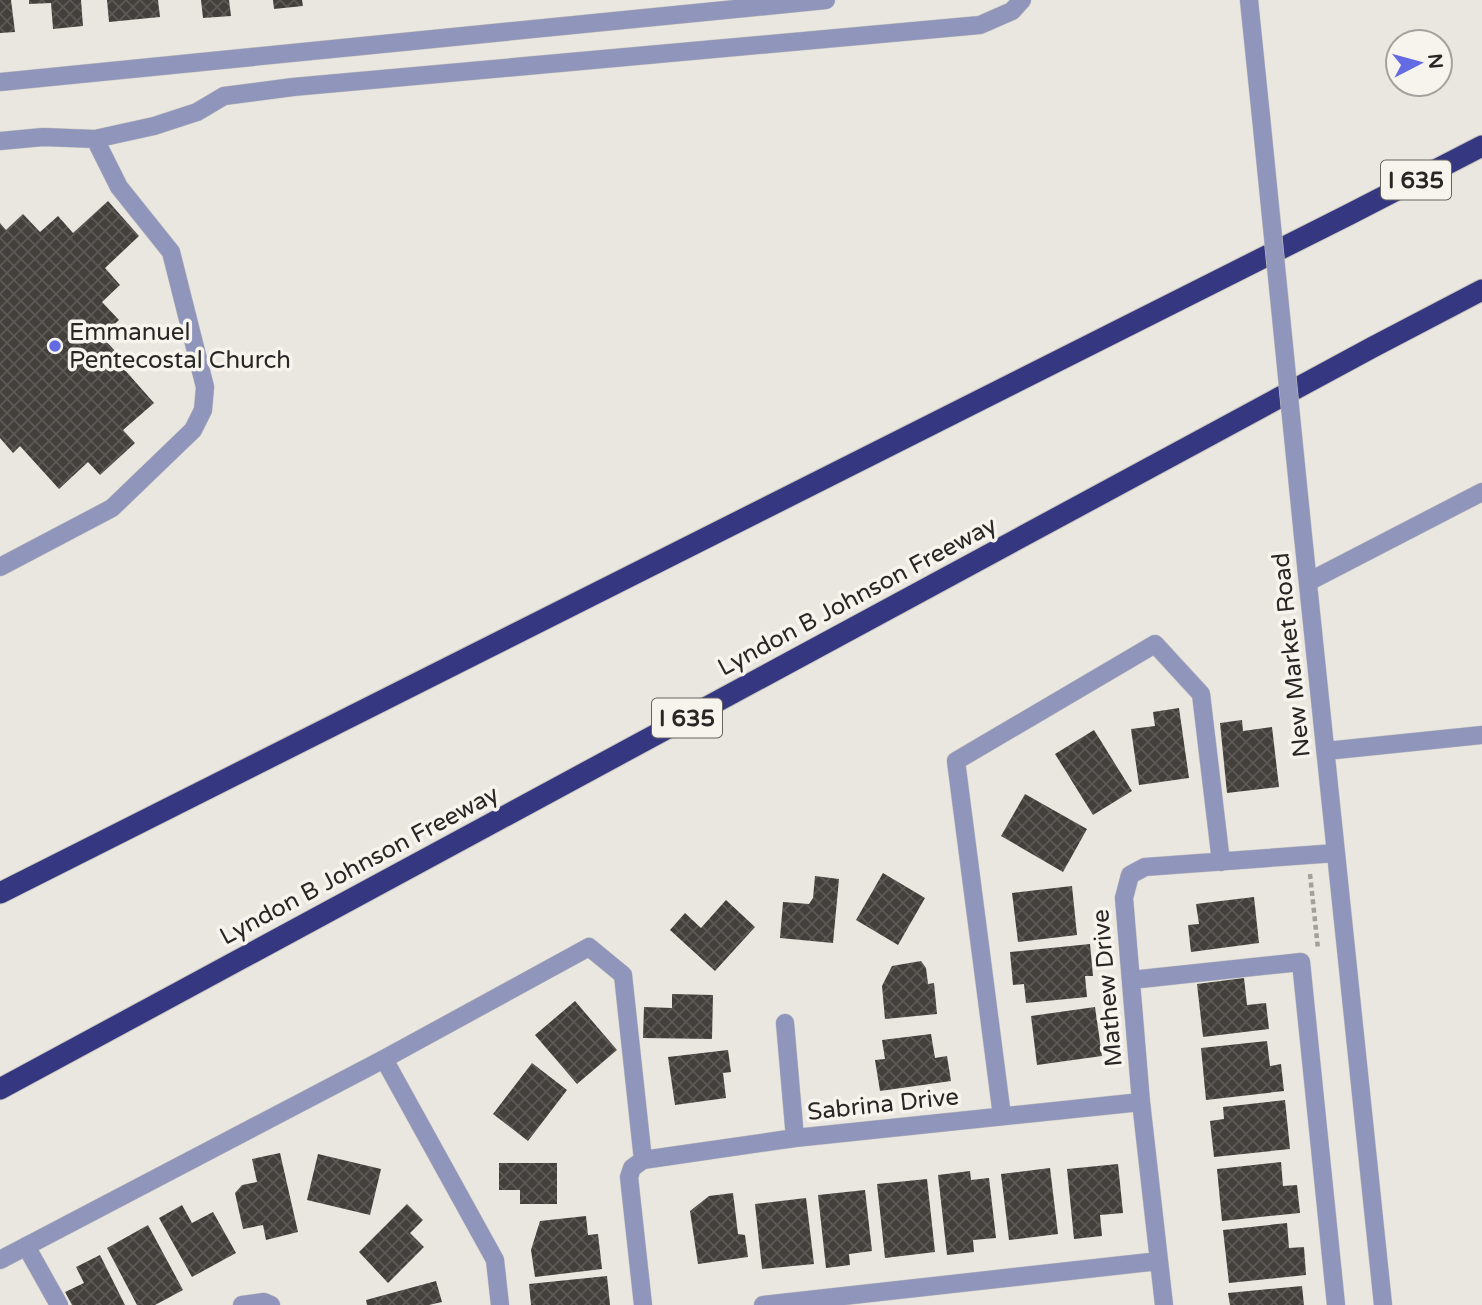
<svg xmlns="http://www.w3.org/2000/svg" width="1482" height="1305" viewBox="0 0 1482 1305" font-family="'Varela Round',sans-serif">
  <style>
    .building { fill: url(#building-cross-hatch) }
    .lines { fill: none; stroke-linecap: round; stroke-linejoin: round }
    .minor-casing { stroke: #c7c4bf; stroke-width: 19 }
    .highway-casing { stroke: #c7c4bf; stroke-width: 23 }
    .path { stroke: #a2a09b; stroke-width: 4.5; stroke-dasharray: 5 3.5; stroke-linecap: butt }
    .minor { stroke: #9096bb; stroke-width: 18 }
    .highway { stroke: #353881; stroke-width: 21 }
    .minor-bridge-casing { stroke: #c7c4bf; stroke-width: 19; stroke-linecap: butt }
    .minor-bridge { stroke: #9096bb; stroke-width: 18 }
    .poi-dot { fill: #646ae2; stroke: #f7f4ee; stroke-width: 2.5 }
    .labels { text-anchor: middle; stroke-width: 7; stroke-linejoin: round; paint-order: stroke }
    .shield { fill: #f7f4ee; stroke: #666461; stroke-width: 2 }
    .shield-label { font-size: 23px; font-weight: bold; fill: #282725 }
    .poi-label { font-size: 24px; fill: #282725; stroke: #f7f4ee; text-anchor: start }
    .street-label { font-size: 24px; fill: #282725; stroke: #f7f4ee }
  </style>
  <defs>
    <pattern id="building-cross-hatch" width="8" height="8" patternUnits="userSpaceOnUse" patternTransform="scale(1.75)"><rect width="8" height="8" fill="#43403c"/><path d="M0 0l8 8M0 8l8-8" fill="none" stroke="#5c5956"/></pattern>
  </defs>
  <rect width="100%" height="100%" fill="#eae7e1"/>
  <path class="building" d="M 0,0 L 11,0 L 15,32 L 0,33 Z
    M 29,0 L 81,0 L 83,26 L 53,29 L 51,3 L 29,4 Z
    M 107,0 L 158,0 L 160,17 L 109,22 Z
    M 201,0 L 229,0 L 231,16 L 203,18 Z
    M 273,0 L 302,0 L 303,6 L 274,9 Z
    M 108,201 L 139,236 L 105,268 L 120,285 L 102,302 L 119,320 L 101,336 L 120,356 L 116,360 L 154,403 L 123,430 L 135,443 L 100,475 L 88,462 L 59,489 L 20,446 L 13,453 L 0,438 L 0,223 L 6,230 L 23,214 L 40,232 L 58,216 L 73,233 Z
    M 1179,708 L 1189,778 L 1139,785 L 1131,729 L 1155,726 L 1153,712 Z
    M 1242,720 L 1243,731 L 1272,727 L 1279,787 L 1227,793 L 1220,723 Z
    M 1094,730 L 1132,791 L 1093,815 L 1055,754 Z
    M 1025,794 L 1087,829 L 1063,872 L 1001,836 Z
    M 883,873 L 925,898 L 898,945 L 856,920 Z
    M 815,876 L 839,879 L 833,943 L 780,938 L 783,902 L 809,904 L 813,898 Z
    M 1072,886 L 1077,935 L 1018,942 L 1012,893 Z
    M 1254,897 L 1259,943 L 1191,952 L 1188,925 L 1199,924 L 1196,904 Z
    M 726,900 L 755,927 L 715,971 L 670,930 L 685,913 L 701,928 Z
    M 1090,944 L 1093,976 L 1085,976 L 1087,997 L 1026,1003 L 1024,984 L 1013,985 L 1010,952 Z
    M 921,961 L 926,968 L 928,984 L 934,983 L 937,1014 L 885,1019 L 882,986 L 892,966 Z
    M 1244,978 L 1247,1005 L 1266,1003 L 1269,1029 L 1203,1037 L 1197,984 Z
    M 672,994 L 713,995 L 712,1039 L 643,1038 L 644,1007 L 672,1008 Z
    M 575,1001 L 617,1050 L 577,1084 L 535,1035 Z
    M 1095,1007 L 1102,1056 L 1037,1065 L 1031,1016 Z
    M 931,1034 L 935,1058 L 947,1056 L 951,1081 L 880,1091 L 875,1060 L 885,1059 L 882,1040 Z
    M 1267,1041 L 1270,1066 L 1281,1064 L 1284,1091 L 1206,1100 L 1201,1048 Z
    M 728,1050 L 731,1072 L 723,1073 L 726,1098 L 675,1105 L 668,1057 Z
    M 532,1063 L 567,1090 L 528,1141 L 493,1114 Z
    M 1285,1100 L 1290,1149 L 1214,1157 L 1210,1121 L 1224,1119 L 1223,1107 Z
    M 280,1153 L 298,1232 L 266,1240 L 263,1225 L 243,1229 L 235,1193 L 242,1185 L 257,1182 L 252,1159 Z
    M 318,1154 L 381,1169 L 370,1215 L 307,1200 Z
    M 1281,1162 L 1283,1186 L 1297,1185 L 1300,1213 L 1222,1221 L 1217,1169 Z
    M 499,1163 L 557,1163 L 557,1204 L 520,1204 L 520,1190 L 499,1190 Z
    M 1118,1164 L 1123,1213 L 1100,1215 L 1102,1236 L 1074,1239 L 1067,1169 Z
    M 1050,1168 L 1058,1234 L 1009,1240 L 1001,1174 Z
    M 970,1171 L 971,1180 L 989,1178 L 996,1238 L 973,1240 L 974,1252 L 947,1255 L 938,1175 Z
    M 927,1179 L 935,1252 L 885,1258 L 877,1184 Z
    M 865,1190 L 872,1251 L 849,1254 L 850,1265 L 826,1268 L 818,1195 Z
    M 733,1193 L 738,1234 L 745,1235 L 748,1257 L 698,1264 L 690,1211 L 709,1196 Z
    M 806,1198 L 814,1264 L 762,1269 L 755,1204 Z
    M 407,1204 L 423,1220 L 410,1233 L 424,1247 L 388,1283 L 359,1252 Z
    M 182,1205 L 192,1223 L 213,1212 L 236,1253 L 192,1277 L 159,1218 Z
    M 586,1216 L 588,1235 L 598,1234 L 602,1269 L 535,1277 L 531,1250 L 540,1221 Z
    M 1287,1223 L 1289,1248 L 1304,1247 L 1306,1275 L 1229,1283 L 1223,1230 Z
    M 148,1225 L 183,1290 L 155,1305 L 137,1305 L 107,1248 Z
    M 100,1255 L 125,1305 L 72,1305 L 65,1292 L 84,1283 L 76,1267 Z
    M 607,1276 L 610,1305 L 531,1305 L 529,1284 Z
    M 436,1281 L 442,1302 L 429,1305 L 367,1305 L 366,1300 Z
    M 1302,1286 L 1304,1305 L 1230,1305 L 1228,1293 Z"/>
  <g class="lines">
    <defs>
      <path id="minor" d="M 1249,0 L 1261,117
        M 0,82 L 826,0
        M 0,141 L 43,137 L 95,139 L 154,126 L 197,112 L 224,96 L 293,87 L 980,25 L 1012,11 L 1022,0
        M 1303,536 L 1383,1305
        M 0,567 L 112,508 L 193,430 L 203,410 L 205,387 L 171,252 L 119,187 L 95,139
        M 1308,582 L 1482,492
        M 1326,751 L 1482,735
        M 1131,980 L 1301,962 L 1336,1305
        M 785,1023 L 795,1138
        M 1002,1116 L 956,761 L 1155,644 L 1201,694 L 1221,862
        M 26,1246 L 59,1305
        M 0,1260 L 384,1059
        M 242,1305 L 264,1302 L 271,1305
        M 500,1305 L 495,1260 L 384,1059 L 589,947 L 623,975 L 643,1160
        M 643,1305 L 629,1177 L 632,1168 L 643,1160 L 795,1138 L 1141,1102
        M 763,1305 L 1159,1261
        M 1164,1305 L 1141,1102 L 1124,898 L 1130,875 L 1145,867 L 1336,853"/>
      <path id="highway" d="M 0,893 L 1350,214 L 1482,146
        M 0,1089 L 1373,347 L 1482,290"/>
    </defs>
    <use href="#minor" class="minor-casing"/>
    <use href="#highway" class="highway-casing"/>
    <path class="path" d="M 1310,874 L 1318,949"/>
    <use href="#minor" class="minor"/>
    <use href="#highway" class="highway"/>
    <defs>
      <path id="minor-bridge" d="M 1261,117 L 1303,536"/>
    </defs>
    <use href="#minor-bridge" class="minor-bridge-casing"/>
    <use href="#minor-bridge" class="minor-bridge"/>
  </g>
  <circle class="poi-dot" cx="55" cy="346" r="7"/>
  <g class="labels">
    <g class="shield">
      <rect x="1381" y="160.5" width="70" height="39" rx="5"/>
      <rect x="652" y="698.5" width="70" height="39" rx="5"/>
    </g>
    <g class="shield-label">
      <text x="1416" y="188">I 635</text>
      <text x="687" y="726">I 635</text>
    </g>
    <g class="poi-label">
      <text x="69" y="340">Emmanuel<tspan x="69" dy="28">Pentecostal Church</tspan></text>
    </g>
    <g class="street-label">
      <text transform="translate(857 596) rotate(-28)" y="8">Lyndon B Johnson Freeway</text>
      <text transform="translate(1291 655) rotate(-96)" y="8">New Market Road</text>
      <text transform="translate(359 865) rotate(-28)" y="8">Lyndon B Johnson Freeway</text>
      <text transform="translate(1107 988) rotate(-95)" y="8">Mathew Drive</text>
      <text transform="translate(883 1104) rotate(-6)" y="8">Sabrina Drive</text>
    </g>
  </g>
  <g transform="translate(1419 63) rotate(84)"><circle r="33" fill="#f7f4ee" stroke="#a4a29e" stroke-width="2"/>
  <path d="M0-5L12 26L0 18L-12 26Z" fill="#646ae2"/>
  <text y="-10" font-size="19" font-weight="bold" text-anchor="middle" fill="#282725">N</text>
  </g>
</svg>
